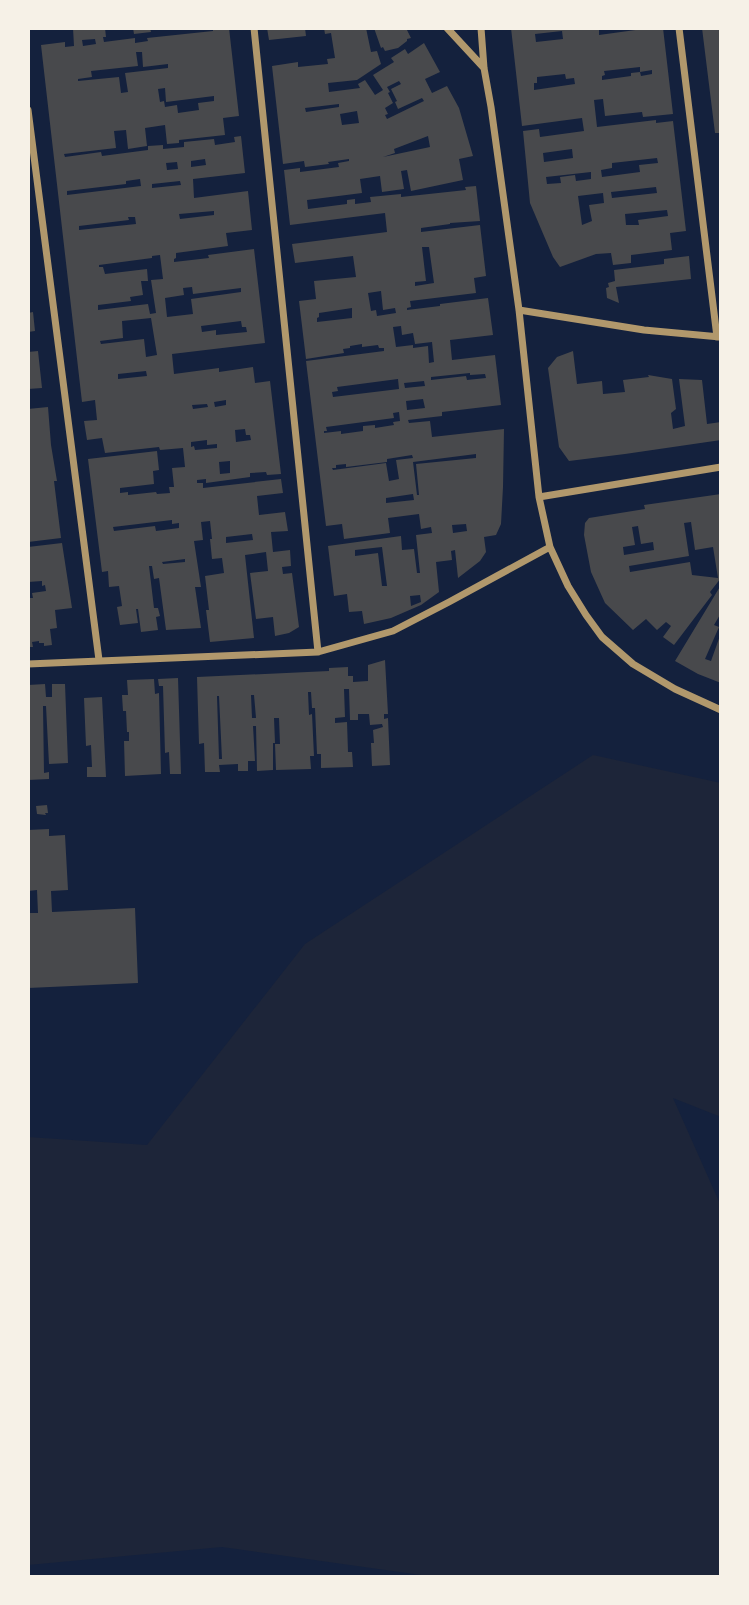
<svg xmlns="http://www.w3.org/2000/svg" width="749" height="1605" viewBox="0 0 749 1605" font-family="Montserrat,sans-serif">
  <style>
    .green { fill: #1d2539 }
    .building { fill: #48494c; fill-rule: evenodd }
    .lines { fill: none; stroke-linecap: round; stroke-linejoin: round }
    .minor { stroke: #b1986c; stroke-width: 7 }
  </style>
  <rect width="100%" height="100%" fill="#14213d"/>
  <path class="green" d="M 593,755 L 721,783 L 721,1117 L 673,1098 L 721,1206 L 721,1577 L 435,1577 L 222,1547 L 28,1565 L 28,1137 L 147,1145 L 305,944 Z"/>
  <path class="building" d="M 73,28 L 105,28 L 106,37 L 103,37 L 104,42 L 135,38 L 135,43 L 148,41 L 147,38 L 213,31 L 213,28 L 229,28 L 239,116 L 223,118 L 225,135 L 179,140 L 179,143 L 167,144 L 165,125 L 145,128 L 147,146 L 128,149 L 126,130 L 114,131 L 116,148 L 64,154 L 65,157 L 101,152 L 102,156 L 148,150 L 148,146 L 163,145 L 163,149 L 184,147 L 184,142 L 214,139 L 215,145 L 235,142 L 234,137 L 241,136 L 245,173 L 193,179 L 194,198 L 248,191 L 252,230 L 226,233 L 228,246 L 176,253 L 176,258 L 174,259 L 174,262 L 209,258 L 208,255 L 254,249 L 265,343 L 172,354 L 174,374 L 219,368 L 219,372 L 253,367 L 255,383 L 270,381 L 281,474 L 267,475 L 266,472 L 250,473 L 250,477 L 206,483 L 206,479 L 197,480 L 197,483 L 203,483 L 203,488 L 281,479 L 283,493 L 257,496 L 259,515 L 285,512 L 288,531 L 271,532 L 273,552 L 290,550 L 291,566 L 282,567 L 283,574 L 292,573 L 299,627 L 289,633 L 275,636 L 273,617 L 256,619 L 250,573 L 268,571 L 266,552 L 245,555 L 254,638 L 210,642 L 206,610 L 209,610 L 205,576 L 224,573 L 222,558 L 212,559 L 210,539 L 212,539 L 210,521 L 201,522 L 203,540 L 194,541 L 201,587 L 195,587 L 201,628 L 166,630 L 159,578 L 154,579 L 152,566 L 149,566 L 154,608 L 158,608 L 160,616 L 156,617 L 158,630 L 141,632 L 138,609 L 136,609 L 138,623 L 120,625 L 117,607 L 122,606 L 119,586 L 109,587 L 108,571 L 102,572 L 88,459 L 157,451 L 159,470 L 153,471 L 154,484 L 120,488 L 120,493 L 128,492 L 128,495 L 156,492 L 157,494 L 170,493 L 169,487 L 174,487 L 172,468 L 185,467 L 183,448 L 160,450 L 159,447 L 105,453 L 102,438 L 87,440 L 84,421 L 97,420 L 95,400 L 82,402 L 41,45 L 65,42 L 65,47 L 74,46 ZM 95,39 L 96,44 L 83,46 L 82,40 ZM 136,52 L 142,52 L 143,67 L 168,64 L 168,68 L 125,73 L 128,92 L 121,93 L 119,77 L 78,81 L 78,79 L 92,77 L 91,71 L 138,66 ZM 165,88 L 166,102 L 214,96 L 214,101 L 198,103 L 199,110 L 178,113 L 177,105 L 165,107 L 164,101 L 160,102 L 158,89 ZM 205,159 L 206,165 L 191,167 L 191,161 ZM 177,162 L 178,169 L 167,170 L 166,163 ZM 140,179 L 141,186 L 67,195 L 67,191 L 126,184 L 126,181 ZM 180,181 L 181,185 L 152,188 L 152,184 ZM 214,211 L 214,215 L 180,219 L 179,214 ZM 128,217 L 135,217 L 136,224 L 79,230 L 79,226 L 129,220 ZM 160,255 L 163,279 L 151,280 L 156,313 L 150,314 L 148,304 L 98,310 L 98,305 L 131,301 L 130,297 L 143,295 L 141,281 L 148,281 L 147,269 L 105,274 L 103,267 L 99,267 L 99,265 L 152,258 L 152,256 ZM 192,287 L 193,294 L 241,288 L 241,292 L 191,299 L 193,314 L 167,317 L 165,298 L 184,295 L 183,288 ZM 151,318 L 157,355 L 146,357 L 144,339 L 101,344 L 100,341 L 123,338 L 122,321 ZM 241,321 L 242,327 L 246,327 L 247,332 L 216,335 L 216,330 L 202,332 L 201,326 ZM 146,371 L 147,376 L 118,379 L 118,374 ZM 226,400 L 226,405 L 215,407 L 214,402 ZM 207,404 L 208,407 L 193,409 L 192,405 ZM 245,429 L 246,435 L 250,435 L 251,440 L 236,442 L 235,430 ZM 207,440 L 207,445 L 217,444 L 217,448 L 195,450 L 194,446 L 191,447 L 191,442 ZM 230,461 L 230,473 L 220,474 L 219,462 ZM 172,520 L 172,524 L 179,523 L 179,528 L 156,531 L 155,526 L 114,531 L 113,527 ZM 252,534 L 253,540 L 226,543 L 226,537 ZM 185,559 L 185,562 L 163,564 L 162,562 Z
    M 133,28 L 150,28 L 151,32 L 134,34 Z
    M 267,28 L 305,28 L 306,36 L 269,40 Z
    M 324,28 L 366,28 L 371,52 L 377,51 L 381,64 L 357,80 L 328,83 L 329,92 L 360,88 L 358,84 L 365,80 L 375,95 L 383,90 L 373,75 L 394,62 L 391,58 L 405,49 L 408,54 L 424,43 L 440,72 L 425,79 L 432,93 L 447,86 L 459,108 L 473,156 L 459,159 L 463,180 L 411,191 L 407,170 L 401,171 L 404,189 L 382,192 L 380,176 L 360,179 L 362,193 L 307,200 L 308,209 L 347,204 L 347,200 L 355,199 L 355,204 L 371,202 L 370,197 L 401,194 L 401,197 L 466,190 L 465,187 L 476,186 L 480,221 L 450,223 L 450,224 L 421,228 L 421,232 L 480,225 L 486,276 L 474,278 L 476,293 L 410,301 L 411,307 L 407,308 L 407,310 L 440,306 L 440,304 L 488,298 L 493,335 L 450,340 L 452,360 L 495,355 L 501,405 L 442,412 L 442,416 L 408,420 L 409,423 L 430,421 L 432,437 L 504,429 L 503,487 L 501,524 L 496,535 L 484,537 L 486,552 L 480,561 L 458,578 L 455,550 L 451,551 L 452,560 L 436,562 L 439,592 L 421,605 L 391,618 L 364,624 L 362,611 L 349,612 L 347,594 L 334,596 L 328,546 L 401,536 L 402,550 L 414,549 L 417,573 L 420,573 L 416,535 L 432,533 L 431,527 L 421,529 L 419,514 L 388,518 L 390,533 L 344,539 L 342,524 L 326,526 L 306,361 L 384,351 L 384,348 L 379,348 L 378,345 L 362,347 L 362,344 L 350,346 L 350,348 L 343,349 L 344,353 L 306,359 L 299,301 L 316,299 L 314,281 L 356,277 L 353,256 L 295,263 L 292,244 L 387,232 L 385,213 L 290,225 L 284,170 L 300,168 L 300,172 L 339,167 L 338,163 L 349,161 L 349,159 L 328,162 L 329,164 L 305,167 L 304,161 L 283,164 L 272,66 L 298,62 L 298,67 L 328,64 L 327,59 L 335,58 L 331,33 L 325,34 ZM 399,81 L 401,84 L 391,89 L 397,101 L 395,102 L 398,109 L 422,98 L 424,101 L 387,119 L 385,115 L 388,114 L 385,108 L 393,103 L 388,93 L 390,92 L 387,87 ZM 339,104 L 339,107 L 306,112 L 305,108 ZM 357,111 L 359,123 L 342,125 L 340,114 ZM 428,136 L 430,147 L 383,157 L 395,153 L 394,149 ZM 422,247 L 429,247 L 434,283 L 415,286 L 415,282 L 426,281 ZM 381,291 L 383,310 L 395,308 L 396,313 L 377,316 L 376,310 L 371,311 L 368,293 ZM 352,308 L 352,318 L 317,322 L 317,318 L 319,317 L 319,313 ZM 401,326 L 402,335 L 413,333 L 415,344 L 432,342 L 434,362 L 429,363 L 428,346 L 413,348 L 413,345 L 396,347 L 393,327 ZM 470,373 L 470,375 L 485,374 L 486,378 L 467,380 L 466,376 L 431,380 L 431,377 ZM 398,379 L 399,389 L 333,397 L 332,392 L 338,391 L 337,387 ZM 424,381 L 425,386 L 405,388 L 404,383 ZM 423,399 L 425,408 L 407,410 L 406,401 ZM 399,412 L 400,421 L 393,422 L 394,425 L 375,428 L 375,425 L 363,426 L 363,431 L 341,434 L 341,431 L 324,433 L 324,431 L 327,431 L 326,427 L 394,418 L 393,413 ZM 476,454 L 476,458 L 416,464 L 419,495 L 417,495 L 413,462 ZM 412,455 L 413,458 L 396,460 L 399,479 L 389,481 L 386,463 L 333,470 L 332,468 L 336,468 L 336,465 L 346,464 L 346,467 L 387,462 L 387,459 ZM 413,494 L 414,500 L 386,503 L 386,498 ZM 466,524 L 467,531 L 453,533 L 452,525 ZM 382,547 L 387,586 L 382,586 L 378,553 L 355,556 L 355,550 ZM 420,595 L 421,602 L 411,606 L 410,596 Z
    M 374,28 L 406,28 L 411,38 L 407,39 L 407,41 L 398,48 L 385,51 L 383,47 L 381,48 Z
    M 511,28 L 599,28 L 599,35 L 650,28 L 663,28 L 673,114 L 643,117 L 642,112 L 605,116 L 603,99 L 594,100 L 597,127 L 656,120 L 656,123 L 673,121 L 686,231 L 670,233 L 672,250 L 631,255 L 631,263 L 613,265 L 611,253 L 596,254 L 560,267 L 553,257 L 530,203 L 523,131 L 539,129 L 540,137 L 584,131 L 582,118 L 522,126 ZM 562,31 L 563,39 L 536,42 L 535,34 ZM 640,67 L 640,72 L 652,70 L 652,74 L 641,76 L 640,72 L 631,73 L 631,76 L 602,80 L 602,76 L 605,75 L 604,71 ZM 565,74 L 566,79 L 574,78 L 575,84 L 534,90 L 534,83 L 537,83 L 537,77 ZM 572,149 L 573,158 L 544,162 L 543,153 ZM 657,158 L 658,163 L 639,165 L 640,172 L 602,177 L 601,170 L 612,168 L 612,163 ZM 591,172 L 591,179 L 576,181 L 575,175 L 560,177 L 561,183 L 547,184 L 546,177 ZM 656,187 L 657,193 L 612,198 L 611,192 ZM 603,193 L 604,203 L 589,205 L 592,221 L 582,225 L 578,196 ZM 667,210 L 668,216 L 638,220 L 639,225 L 626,225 L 625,214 Z
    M 702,28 L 721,28 L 721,133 L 715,133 Z
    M 689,256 L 691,279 L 616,287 L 619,303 L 607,298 L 606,288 L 609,287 L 608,283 L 615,281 L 614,270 L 664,264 L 664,259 Z
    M 33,312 L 35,331 L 28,332 L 28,313 Z
    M 38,351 L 42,388 L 28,389 L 28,352 Z
    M 573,351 L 577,384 L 602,381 L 603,394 L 625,392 L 623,380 L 649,377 L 648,375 L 672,379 L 676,409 L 671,413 L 673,429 L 685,426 L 679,379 L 702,380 L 707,424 L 721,422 L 721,440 L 625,454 L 569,461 L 559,447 L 548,368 L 557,357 Z
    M 48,407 L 51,445 L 57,481 L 54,481 L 61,538 L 28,542 L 28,409 Z
    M 721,494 L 721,578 L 710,592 L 712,595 L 674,645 L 663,637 L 671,626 L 666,622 L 657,630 L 646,619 L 633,630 L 605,603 L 591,572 L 584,535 L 585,523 L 589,518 L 645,509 L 644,505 ZM 691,522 L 695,550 L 713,547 L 718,578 L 692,575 L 690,562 L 630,572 L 629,566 L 689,556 L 684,523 ZM 638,526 L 641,544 L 653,542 L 654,550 L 624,555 L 623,547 L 635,545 L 632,527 Z
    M 62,543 L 72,608 L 55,610 L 57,628 L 50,629 L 52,645 L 44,646 L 44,643 L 39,643 L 39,641 L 32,642 L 33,647 L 28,647 L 28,598 L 33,598 L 32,593 L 46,591 L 45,585 L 42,586 L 42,581 L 28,582 L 28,547 Z
    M 721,585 L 721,609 L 720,612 L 721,613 L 714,625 L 719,627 L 705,659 L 711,661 L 721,633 L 721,683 L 698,674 L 675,661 Z
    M 385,660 L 388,714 L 384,714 L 384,719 L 388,718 L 390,765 L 372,766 L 371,743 L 374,743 L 373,730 L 383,727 L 382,724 L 370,725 L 369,714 L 358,714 L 358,720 L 350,720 L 349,689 L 344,689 L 345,717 L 335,718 L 335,723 L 347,722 L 348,752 L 352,752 L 353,767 L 321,768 L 321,754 L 317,754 L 315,708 L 312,708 L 311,692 L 308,692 L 309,715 L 312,714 L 314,756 L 310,756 L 311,769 L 276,770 L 275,744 L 280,744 L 279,718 L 274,718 L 275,743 L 273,743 L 273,770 L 257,771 L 256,726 L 253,726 L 255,761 L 248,761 L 248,771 L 238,771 L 238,764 L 219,765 L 220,772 L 205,772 L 204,743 L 199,744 L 197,677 L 329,671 L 329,668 L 348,667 L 348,676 L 353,676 L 353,682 L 368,681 L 368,665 ZM 251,695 L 254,695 L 256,718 L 252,718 ZM 217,696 L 219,696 L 222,759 L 219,759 Z
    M 178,678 L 181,774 L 170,774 L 169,752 L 165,753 L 163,686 L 159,686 L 158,679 Z
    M 154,679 L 155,694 L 159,693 L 161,774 L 125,776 L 124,741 L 129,741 L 129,732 L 127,732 L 126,711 L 123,711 L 122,695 L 128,695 L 127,680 Z
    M 45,684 L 46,697 L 52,697 L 52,684 L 65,684 L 68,763 L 49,764 L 46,706 L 43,706 L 44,773 L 49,772 L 49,779 L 28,780 L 28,685 Z
    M 102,697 L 106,777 L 87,777 L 87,767 L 92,767 L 91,745 L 86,746 L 84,698 Z
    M 47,805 L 48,813 L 45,813 L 46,815 L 37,814 L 36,806 Z
    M 49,829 L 49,836 L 65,835 L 68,890 L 51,891 L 52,912 L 135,908 L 138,983 L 28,988 L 28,913 L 38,913 L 37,890 L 28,891 L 28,830 Z"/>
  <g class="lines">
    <path class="minor" d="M 254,28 L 318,652
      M 447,28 L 484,68
      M 481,28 L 484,68 L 491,107 L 519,310 L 539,497 L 550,547 L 568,586 L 586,615 L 602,637 L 633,664 L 675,689 L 721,710
      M 679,28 L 717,337
      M 28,110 L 99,660
      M 519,310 L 644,330 L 720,337
      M 539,497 L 721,467
      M 28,664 L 318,652 L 393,631 L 449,602 L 550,547"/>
  </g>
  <rect width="749" height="1605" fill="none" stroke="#f6f1e7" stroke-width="60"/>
</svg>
